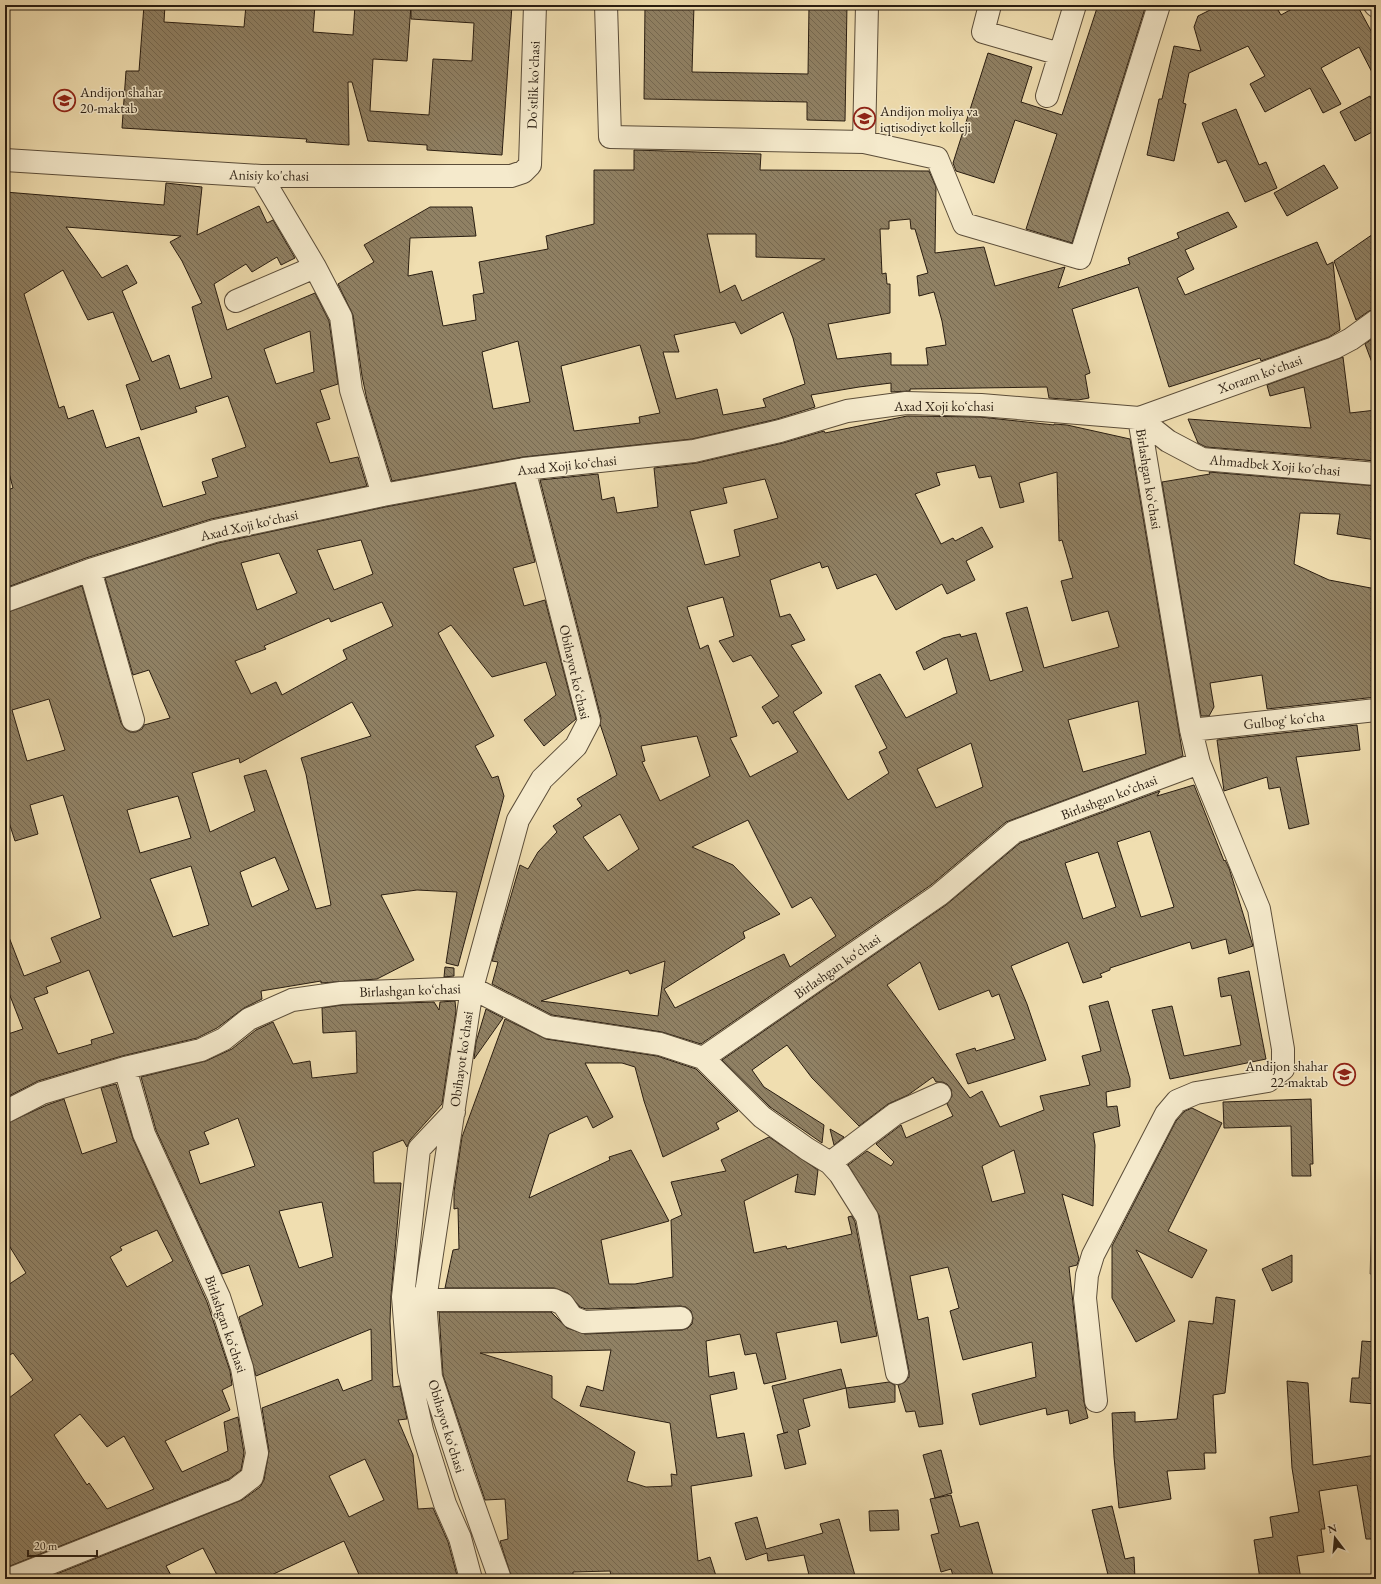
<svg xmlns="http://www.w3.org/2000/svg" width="1381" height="1584" viewBox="0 0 1381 1584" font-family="'EB Garamond',serif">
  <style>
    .pitch { fill: #cebd95; stroke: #7c6d53 }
    .building { fill: url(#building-back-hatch); stroke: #291d11; fill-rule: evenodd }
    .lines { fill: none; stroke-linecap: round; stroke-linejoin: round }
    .minor-casing { stroke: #5b4d39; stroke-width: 24 }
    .minor { stroke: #f5eacc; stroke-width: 22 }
    .labels { text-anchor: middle; stroke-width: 3; stroke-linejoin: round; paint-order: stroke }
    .street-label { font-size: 14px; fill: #291d11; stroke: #f5eacc }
    .poi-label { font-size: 14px; fill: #291d11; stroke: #f5eacc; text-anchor: start }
  </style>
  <defs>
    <pattern id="building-back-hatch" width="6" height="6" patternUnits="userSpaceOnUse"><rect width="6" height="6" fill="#908164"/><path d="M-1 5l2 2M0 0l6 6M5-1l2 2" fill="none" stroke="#766951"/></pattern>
  </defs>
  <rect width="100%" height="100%" fill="#f0deb0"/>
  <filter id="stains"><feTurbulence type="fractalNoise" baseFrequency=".005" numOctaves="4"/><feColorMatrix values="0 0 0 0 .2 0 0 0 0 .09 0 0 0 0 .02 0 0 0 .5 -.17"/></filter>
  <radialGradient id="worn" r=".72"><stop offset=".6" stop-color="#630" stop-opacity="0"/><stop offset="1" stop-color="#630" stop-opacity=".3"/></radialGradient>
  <path class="pitch" d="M 1373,1192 L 1376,1192 L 1376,1274 L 1370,1274 Z"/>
  <path class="building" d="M 144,5 L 165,5 L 164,22 L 244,27 L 246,5 L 315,5 L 313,32 L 353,35 L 355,5 L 411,5 L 407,61 L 373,59 L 370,111 L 429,115 L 433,59 L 472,61 L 474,23 L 411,19 L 411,5 L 512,5 L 502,155 L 427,150 L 427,145 L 368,141 L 352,82 L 348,82 L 349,145 L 306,142 L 307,139 L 122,128 L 126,71 L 139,71 Z
    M 645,5 L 694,5 L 692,72 L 808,74 L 809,5 L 847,5 L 845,121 L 807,120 L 807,102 L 644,99 Z
    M 1098,5 L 1146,5 L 1072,243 L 1026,229 L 1057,134 L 1015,120 L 994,183 L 956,171 L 953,163 L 988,53 L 1032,67 L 1021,102 L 1062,115 Z
    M 1220,5 L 1275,5 L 1281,15 L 1299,5 L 1357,5 L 1376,40 L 1376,80 L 1359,47 L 1321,68 L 1341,104 L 1323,113 L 1310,88 L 1265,112 L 1250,84 L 1265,76 L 1248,46 L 1189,73 L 1183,103 L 1186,104 L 1174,161 L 1147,155 L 1159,99 L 1162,99 L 1174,46 L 1201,51 L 1194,27 L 1198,16 Z
    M 1370,96 L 1376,108 L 1376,130 L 1355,141 L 1340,112 Z
    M 1236,109 L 1259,165 L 1266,162 L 1277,188 L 1245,202 L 1226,160 L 1218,163 L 1202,123 Z
    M 634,150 L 761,154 L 760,170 L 929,171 L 936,187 L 935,253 L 984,247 L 995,286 L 1065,267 L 1058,288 L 1130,264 L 1128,258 L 1179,238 L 1177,233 L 1228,212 L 1237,227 L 1185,250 L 1194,269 L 1177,278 L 1185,295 L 1317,242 L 1327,265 L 1333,262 L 1340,330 L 1329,337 L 1261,361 L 1260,358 L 1169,387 L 1138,287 L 1072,309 L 1090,373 L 1085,375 L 1089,398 L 1078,400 L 1049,398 L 1047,387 L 910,389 L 910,391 L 891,392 L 891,383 L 859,387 L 811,395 L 815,407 L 777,419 L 692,439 L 523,457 L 392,481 L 367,400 L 362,376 L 353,315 L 338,284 L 374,262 L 364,245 L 430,207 L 472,207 L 476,236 L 410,238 L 408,276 L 432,271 L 443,326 L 476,320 L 473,295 L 484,293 L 479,262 L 548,249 L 546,236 L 594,224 L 594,170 L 634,170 ZM 910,219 L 911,229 L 915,229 L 928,273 L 917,276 L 919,296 L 934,292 L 942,321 L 946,345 L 926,348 L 928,365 L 891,365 L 891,353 L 837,359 L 828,324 L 890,313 L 890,284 L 887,284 L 886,273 L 882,274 L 880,229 L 889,229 L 889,221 ZM 707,234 L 756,234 L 756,257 L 825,259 L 742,301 L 735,285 L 720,293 ZM 783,312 L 793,338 L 805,384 L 763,399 L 766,407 L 723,415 L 717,389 L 676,399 L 663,352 L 679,352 L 674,335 L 735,322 L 741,334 ZM 518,341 L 530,402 L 493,409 L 482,352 ZM 640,345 L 660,413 L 639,417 L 640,423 L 574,431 L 561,366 Z
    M 1324,165 L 1338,188 L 1287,216 L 1274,193 Z
    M 166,183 L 202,187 L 197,235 L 259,206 L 267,223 L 273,220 L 295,258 L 281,265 L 277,257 L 252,272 L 246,264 L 214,284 L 227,330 L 315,293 L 329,321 L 338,384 L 320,390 L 330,419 L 316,423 L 330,463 L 358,457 L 367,486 L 211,519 L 86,558 L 5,588 L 5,491 L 13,488 L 5,458 L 5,192 L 164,205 ZM 66,227 L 181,236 L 170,242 L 182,261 L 202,303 L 192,307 L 212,378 L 180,389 L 169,355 L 152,362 L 122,291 L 137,283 L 127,265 L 102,278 ZM 63,270 L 88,320 L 113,312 L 140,380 L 126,385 L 141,430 L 197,412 L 195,407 L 228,396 L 246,447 L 212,459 L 218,477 L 202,482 L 206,494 L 163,507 L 139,437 L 106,448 L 93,410 L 68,419 L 64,406 L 59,408 L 24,294 ZM 310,331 L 314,372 L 276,384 L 264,349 Z
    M 1376,232 L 1376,309 L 1369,311 L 1356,320 L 1334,261 Z
    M 1376,336 L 1376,367 L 1374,368 L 1365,344 Z
    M 1343,357 L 1350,413 L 1376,410 L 1376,461 L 1206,447 L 1198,443 L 1188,419 L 1311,428 L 1304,387 L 1270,396 L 1267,385 Z
    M 907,416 L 980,417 L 1054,425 L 1054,424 L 1067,425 L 1130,439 L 1183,756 L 1006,822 L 931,885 L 701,1044 L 662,1032 L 552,1015 L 492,984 L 498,962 L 492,961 L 520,865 L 528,869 L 538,852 L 557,832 L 553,826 L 582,806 L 577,799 L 617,775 L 600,724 L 601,718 L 540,480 L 598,474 L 602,500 L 614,497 L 617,513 L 658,507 L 654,468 L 697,463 L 783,443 L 824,431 L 825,433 ZM 975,465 L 979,478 L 991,476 L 1000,508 L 1024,502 L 1019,483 L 1057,472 L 1059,541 L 1062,540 L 1073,578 L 1061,581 L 1072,621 L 1108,611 L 1119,647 L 1044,668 L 1027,607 L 1006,613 L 1023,671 L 990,681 L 976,633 L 961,637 L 960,634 L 943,638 L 916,652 L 924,670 L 947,658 L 957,693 L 906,718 L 880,674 L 855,686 L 887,748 L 879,752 L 889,773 L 848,800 L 793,712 L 822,693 L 791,645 L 805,640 L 790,614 L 780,617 L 770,580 L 820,562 L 822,568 L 828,566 L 837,589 L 876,574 L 896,610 L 942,584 L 947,594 L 975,580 L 966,561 L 993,547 L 982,527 L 955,541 L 953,538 L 941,544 L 915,494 L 940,485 L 936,473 ZM 765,479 L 778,518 L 734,530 L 740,556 L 705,565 L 690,511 L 727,503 L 723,488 ZM 723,597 L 734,636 L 719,641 L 733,662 L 751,655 L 779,696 L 762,707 L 773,724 L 778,721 L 798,752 L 750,777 L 730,738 L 737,736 L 708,645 L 700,649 L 687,607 ZM 1138,701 L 1146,754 L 1083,772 L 1068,720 ZM 697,736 L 710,776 L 660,801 L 642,762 L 645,761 L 641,746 ZM 971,743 L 983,787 L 936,808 L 917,769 ZM 620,814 L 639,849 L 608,871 L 583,837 ZM 748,820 L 792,908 L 811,897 L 836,936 L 790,967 L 784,954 L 675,1008 L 664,989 L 745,938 L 743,932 L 780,914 L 733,865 L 692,847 ZM 665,961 L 658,1016 L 541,1001 L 628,970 L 630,974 Z
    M 1209,472 L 1376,486 L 1376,540 L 1337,534 L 1340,514 L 1300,513 L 1294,564 L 1329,580 L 1376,589 L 1376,697 L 1267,709 L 1262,675 L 1210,683 L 1214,707 L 1209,716 L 1201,716 L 1162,482 L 1210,474 Z
    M 515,483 L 535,562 L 513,568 L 524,606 L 545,600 L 576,719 L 544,746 L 524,720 L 556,695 L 546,662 L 492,677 L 451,625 L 438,633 L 494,736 L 475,746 L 492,778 L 498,776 L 504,796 L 458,966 L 446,963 L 457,892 L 417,890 L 381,895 L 414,960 L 377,979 L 321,983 L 321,981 L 261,991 L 262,999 L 244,1008 L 217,1028 L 197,1038 L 122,1056 L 38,1081 L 5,1098 L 5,1035 L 23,1029 L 5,983 L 5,932 L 7,932 L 24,976 L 61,962 L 51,938 L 101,918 L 63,795 L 30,805 L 38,834 L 15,841 L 5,810 L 5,613 L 82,586 L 121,723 L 125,729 L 130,732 L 136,732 L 142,729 L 144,725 L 170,718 L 149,670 L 133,675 L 105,578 L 218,543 L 385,507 ZM 361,540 L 373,574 L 334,590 L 317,550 ZM 279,553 L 297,593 L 257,610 L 241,563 ZM 382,602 L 393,626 L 343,650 L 347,659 L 282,695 L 276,682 L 251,694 L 235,661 L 266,649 L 264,646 L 329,618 L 331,622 ZM 49,699 L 65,750 L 27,761 L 12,710 ZM 352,702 L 371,736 L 301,758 L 306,774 L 331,905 L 316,909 L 266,770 L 244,776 L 255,811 L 210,832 L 192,773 L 239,758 L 240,763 ZM 178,796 L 191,838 L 140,853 L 127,810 ZM 275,857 L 289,890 L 252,907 L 240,872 ZM 191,866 L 209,925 L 173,937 L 150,879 ZM 89,970 L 114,1033 L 91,1040 L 92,1044 L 58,1054 L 34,998 L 48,993 L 46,987 Z
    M 1357,725 L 1360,750 L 1296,757 L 1309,824 L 1289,829 L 1280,787 L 1269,789 L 1267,777 L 1224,791 L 1217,740 Z
    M 1194,785 L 1224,861 L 1225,860 L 1229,868 L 1253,946 L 1229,954 L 1226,939 L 1192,949 L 1190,942 L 1110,968 L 1110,970 L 1100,974 L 1102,977 L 1083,983 L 1068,942 L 1011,966 L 1027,1004 L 1046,1060 L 968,1084 L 956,1054 L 975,1048 L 976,1051 L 1015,1039 L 999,994 L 992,997 L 989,990 L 939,1010 L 920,962 L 887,985 L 970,1098 L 982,1091 L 1000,1127 L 1044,1110 L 1040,1096 L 1090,1085 L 1082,1056 L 1101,1051 L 1089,1006 L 1108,1001 L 1130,1079 L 1130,1087 L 1106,1092 L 1107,1107 L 1117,1106 L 1120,1126 L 1093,1133 L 1095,1145 L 1093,1206 L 1062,1194 L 1079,1259 L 1077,1265 L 1069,1267 L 1084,1402 L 1088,1418 L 1070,1424 L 1068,1410 L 1047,1415 L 1046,1408 L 980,1425 L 972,1394 L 1036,1377 L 1032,1342 L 963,1360 L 950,1311 L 959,1308 L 948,1267 L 910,1276 L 918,1320 L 928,1317 L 943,1424 L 919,1427 L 915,1411 L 906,1412 L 898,1385 L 905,1382 L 909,1377 L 909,1371 L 879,1215 L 848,1165 L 867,1151 L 891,1166 L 894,1162 L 876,1144 L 901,1125 L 906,1138 L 953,1116 L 947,1104 L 952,1096 L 951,1089 L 947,1084 L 942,1082 L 936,1082 L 933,1077 L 908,1095 L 888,1104 L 859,1126 L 812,1078 L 787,1045 L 752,1070 L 764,1087 L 824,1125 L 822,1143 L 770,1107 L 722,1060 L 946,905 L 1020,843 L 1160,791 L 1157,796 ZM 1150,831 L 1174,907 L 1141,917 L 1117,842 ZM 1098,852 L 1116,907 L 1083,919 L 1065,863 ZM 1014,1150 L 1025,1193 L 992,1202 L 982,1166 Z
    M 445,967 L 454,968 L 454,976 L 444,977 Z
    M 1249,971 L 1266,1059 L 1170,1079 L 1152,1010 L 1172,1006 L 1184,1056 L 1241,1045 L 1231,995 L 1221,997 L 1218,978 Z
    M 455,1001 L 456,1011 L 442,1104 L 410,1140 L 407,1147 L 403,1140 L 373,1152 L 374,1183 L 401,1183 L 391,1296 L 390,1321 L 393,1387 L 400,1386 L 407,1419 L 398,1420 L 413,1455 L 418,1509 L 433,1508 L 448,1542 L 458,1579 L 361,1579 L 344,1541 L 263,1579 L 219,1579 L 203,1548 L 166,1566 L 173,1579 L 44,1579 L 242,1500 L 260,1487 L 264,1480 L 269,1451 L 262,1408 L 338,1379 L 343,1391 L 372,1380 L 371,1329 L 256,1376 L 239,1317 L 263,1305 L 249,1265 L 222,1274 L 156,1130 L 141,1077 L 206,1061 L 232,1049 L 256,1030 L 273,1022 L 293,1064 L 310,1061 L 312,1078 L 357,1073 L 356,1031 L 323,1033 L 322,1008 L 342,1005 L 434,1002 L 439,1010 L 440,1002 ZM 238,1118 L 255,1166 L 200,1184 L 189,1151 L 209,1144 L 204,1132 ZM 322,1202 L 333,1257 L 299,1268 L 279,1211 ZM 365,1459 L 384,1500 L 349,1517 L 329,1476 Z
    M 486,1009 L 503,1018 L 474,1059 L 476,1042 Z
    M 505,1019 L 546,1039 L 657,1056 L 696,1069 L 738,1111 L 716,1123 L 719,1129 L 663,1157 L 644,1101 L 635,1067 L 622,1063 L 585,1063 L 613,1117 L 593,1128 L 587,1116 L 549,1134 L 529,1198 L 610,1160 L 609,1157 L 631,1150 L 669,1221 L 601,1240 L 609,1284 L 635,1284 L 673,1277 L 671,1220 L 682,1215 L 671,1182 L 726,1171 L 721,1160 L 769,1137 L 818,1170 L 815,1195 L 795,1192 L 798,1174 L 744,1201 L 754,1253 L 786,1246 L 787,1249 L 852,1234 L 848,1217 L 852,1216 L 855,1222 L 877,1336 L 841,1343 L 837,1321 L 776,1333 L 786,1379 L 764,1384 L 756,1353 L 745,1355 L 740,1334 L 706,1341 L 709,1377 L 734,1372 L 737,1389 L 710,1395 L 717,1438 L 744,1433 L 752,1476 L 691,1486 L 698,1561 L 710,1557 L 717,1579 L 612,1579 L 610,1571 L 573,1572 L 573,1579 L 512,1579 L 500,1541 L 508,1539 L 505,1499 L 485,1500 L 443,1375 L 439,1312 L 551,1312 L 567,1328 L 585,1334 L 682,1330 L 688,1328 L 692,1324 L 693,1318 L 691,1311 L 686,1307 L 680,1306 L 586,1309 L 580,1307 L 568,1293 L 554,1288 L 445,1288 L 453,1250 L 459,1249 L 458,1208 L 454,1209 L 454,1192 L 462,1137 ZM 611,1350 L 603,1391 L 587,1386 L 580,1406 L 670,1423 L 677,1475 L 671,1474 L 672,1486 L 646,1487 L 627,1481 L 635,1452 L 552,1398 L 552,1376 L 480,1353 Z
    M 116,1084 L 133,1139 L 207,1302 L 230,1371 L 232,1385 L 222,1390 L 230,1410 L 165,1441 L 182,1472 L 228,1451 L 224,1422 L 238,1417 L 244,1453 L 241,1470 L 229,1479 L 5,1568 L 5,1401 L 33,1380 L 13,1353 L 5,1358 L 5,1287 L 26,1273 L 5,1239 L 5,1124 L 47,1105 L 64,1099 L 82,1154 L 117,1142 L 101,1088 ZM 157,1230 L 173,1261 L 127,1287 L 110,1257 L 122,1250 L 120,1247 ZM 80,1414 L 107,1447 L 124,1436 L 154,1489 L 107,1509 L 89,1483 L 87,1485 L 54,1435 Z
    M 1311,1099 L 1313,1164 L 1310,1164 L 1311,1176 L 1292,1176 L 1291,1126 L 1224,1128 L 1223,1102 Z
    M 1192,1108 L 1222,1123 L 1168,1231 L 1207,1250 L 1192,1278 L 1136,1250 L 1175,1321 L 1136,1342 L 1112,1298 L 1112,1246 L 1176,1121 L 1185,1111 Z
    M 830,1129 L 844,1137 L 834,1145 Z
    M 1292,1255 L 1292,1282 L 1272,1291 L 1262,1269 Z
    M 1216,1297 L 1235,1300 L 1225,1393 L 1213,1395 L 1216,1453 L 1204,1453 L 1205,1469 L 1167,1471 L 1171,1499 L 1119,1508 L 1114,1457 L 1112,1413 L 1135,1412 L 1135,1422 L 1177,1419 L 1189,1321 L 1213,1324 Z
    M 1362,1341 L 1376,1342 L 1376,1404 L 1350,1402 L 1352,1378 L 1359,1378 Z
    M 841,1369 L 846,1388 L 803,1399 L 810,1426 L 798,1430 L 806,1464 L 785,1469 L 777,1435 L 788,1432 L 784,1433 L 772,1386 Z
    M 1287,1381 L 1308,1383 L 1313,1465 L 1376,1455 L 1376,1539 L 1366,1539 L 1357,1485 L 1319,1491 L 1325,1529 L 1321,1529 L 1324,1552 L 1297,1556 L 1301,1579 L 1260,1579 L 1254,1540 L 1273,1537 L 1270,1517 L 1299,1512 L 1292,1468 Z
    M 889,1382 L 895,1385 L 895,1402 L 849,1408 L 846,1388 Z
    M 941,1450 L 952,1493 L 935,1498 L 923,1455 Z
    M 951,1495 L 960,1527 L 978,1522 L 994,1579 L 954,1579 L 951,1569 L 941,1572 L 931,1535 L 939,1533 L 930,1499 Z
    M 1112,1506 L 1125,1559 L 1134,1557 L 1135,1579 L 1109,1579 L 1092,1510 Z
    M 898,1510 L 899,1530 L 870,1531 L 869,1511 Z
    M 757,1517 L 766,1549 L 823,1533 L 820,1524 L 839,1519 L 856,1579 L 810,1579 L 804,1555 L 768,1561 L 767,1553 L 746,1560 L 735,1523 Z"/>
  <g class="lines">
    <defs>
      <path id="minor" d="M 606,5 L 610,137 L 864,142 L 937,158 L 964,224 L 1080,258 L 1159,5
        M 990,5 L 983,32 L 1060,54 L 1075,5
        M 1375,5 L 1376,6
        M 1047,96 L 1060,54
        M 864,142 L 867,5
        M 5,160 L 261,176 L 511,176 L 523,172 L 530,165 L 535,5
        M 261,176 L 315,267 L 341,317 L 351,390 L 383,495
        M 236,301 L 315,267
        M 1139,418 L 1168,441 L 1202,459 L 1376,474
        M 90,570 L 133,720
        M 5,601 L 90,570 L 215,531 L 383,495 L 524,469 L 694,451 L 780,431 L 847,411 L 906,403 L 981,405 L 1139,418 L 1334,348 L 1351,339 L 1376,321
        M 1191,730 L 1376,710
        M 703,1058 L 762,1117 L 807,1149 L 830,1163 L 840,1174 L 867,1217 L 897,1373
        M 5,1112 L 42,1093 L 125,1068 L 201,1050 L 224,1039 L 249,1019 L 292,1000 L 341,993 L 472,988 L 548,1027 L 660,1044 L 703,1058 L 939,895 L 1014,832 L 1199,763
        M 454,1112 L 419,1149 L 403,1297 L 409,1371 L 422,1430 L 445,1504 L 460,1538 L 471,1579
        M 830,1163 L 895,1114 L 940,1094
        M 412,1298 L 425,1300 L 554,1300 L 563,1304 L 572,1317 L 584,1322 L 681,1318
        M 1096,1401 L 1085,1298 L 1087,1275 L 1093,1255 L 1166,1114 L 1177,1101 L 1196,1093 L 1268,1081 L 1283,1069 L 1283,1049 L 1259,909 L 1199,763 L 1191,730 L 1139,418
        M 10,1579 L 235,1490 L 252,1477 L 257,1453 L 242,1368 L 219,1297 L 144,1134 L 125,1068
        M 500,1579 L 463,1475 L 431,1377 L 425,1300 L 472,988 L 518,820 L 542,779 L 576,746 L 589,721 L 524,469"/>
    </defs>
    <use href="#minor" class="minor-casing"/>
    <use href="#minor" class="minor"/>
  </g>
  <defs>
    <symbol id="school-ring" viewBox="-11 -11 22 22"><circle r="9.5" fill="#f5eacc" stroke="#8f2418" stroke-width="1.5"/><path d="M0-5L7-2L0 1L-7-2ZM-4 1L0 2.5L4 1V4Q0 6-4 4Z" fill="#8f2418"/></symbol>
    <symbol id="university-ring" viewBox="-11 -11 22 22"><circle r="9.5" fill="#f5eacc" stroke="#8f2418" stroke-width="1.5"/><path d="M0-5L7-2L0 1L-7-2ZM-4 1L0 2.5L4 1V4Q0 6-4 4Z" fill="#8f2418"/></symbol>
  </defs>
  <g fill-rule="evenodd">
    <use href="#school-ring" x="52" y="88" width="25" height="25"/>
    <use href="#university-ring" x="852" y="106" width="25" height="25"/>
    <use href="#school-ring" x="1332" y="1062" width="25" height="25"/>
  </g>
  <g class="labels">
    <g class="street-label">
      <text transform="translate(533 85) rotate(-88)" y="5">Do'stlik ko'chasi</text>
      <text transform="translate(269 175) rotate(1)" y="5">Anisiy ko'chasi</text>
      <text transform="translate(1260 374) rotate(-20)" y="5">Xorazm koʻchasi</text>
      <text x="944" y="411">Axad Xoji koʻchasi</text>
      <text transform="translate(567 465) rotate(-6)" y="5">Axad Xoji koʻchasi</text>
      <text transform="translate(1275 465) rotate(5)" y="5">Ahmadbek Xoji ko'chasi</text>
      <text transform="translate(1149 479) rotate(81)" y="5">Birlashgan koʻchasi</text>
      <text transform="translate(249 525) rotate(-13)" y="5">Axad Xoji koʻchasi</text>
      <text transform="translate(575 672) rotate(77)" y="5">Obihayot koʻchasi</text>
      <text transform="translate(1284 720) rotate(-6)" y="5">Gulbogʻ koʻcha</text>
      <text transform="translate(1109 797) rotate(-21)" y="5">Birlashgan koʻchasi</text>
      <text transform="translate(837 966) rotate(-35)" y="5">Birlashgan koʻchasi</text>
      <text transform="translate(410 990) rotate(-2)" y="5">Birlashgan koʻchasi</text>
      <text transform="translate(461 1059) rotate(-82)" y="5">Obihayot koʻchasi</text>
      <text transform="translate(226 1324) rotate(71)" y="5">Birlashgan koʻchasi</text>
      <text transform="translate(447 1426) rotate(73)" y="5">Obihayot koʻchasi</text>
    </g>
    <g class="poi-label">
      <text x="80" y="97">Andijon shahar<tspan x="80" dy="16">20-maktab</tspan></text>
      <text x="880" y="116">Andijon moliya va<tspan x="880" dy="16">iqtisodiyet kolleji</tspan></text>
      <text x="1328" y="1071" text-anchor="end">Andijon shahar<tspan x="1328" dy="16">22-maktab</tspan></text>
    </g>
  </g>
  <rect width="1381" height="1584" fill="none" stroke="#f0deb0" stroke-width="20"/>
  <rect x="6" y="6" width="1369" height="1572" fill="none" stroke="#291d11" stroke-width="2"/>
  <rect x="10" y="10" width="1361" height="1564" fill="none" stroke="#291d11"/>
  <g transform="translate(1335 1538) rotate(344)" stroke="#f5eacc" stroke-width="3" paint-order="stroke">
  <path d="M0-3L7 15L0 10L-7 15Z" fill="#291d11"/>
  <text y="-6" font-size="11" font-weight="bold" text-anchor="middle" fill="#291d11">N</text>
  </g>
  <path d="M28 1550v6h69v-6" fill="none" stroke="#291d11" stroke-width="2"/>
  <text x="34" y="1550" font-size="12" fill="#291d11" stroke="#f5eacc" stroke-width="3" paint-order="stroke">20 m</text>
  <rect width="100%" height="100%" filter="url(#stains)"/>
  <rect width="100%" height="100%" fill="url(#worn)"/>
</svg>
